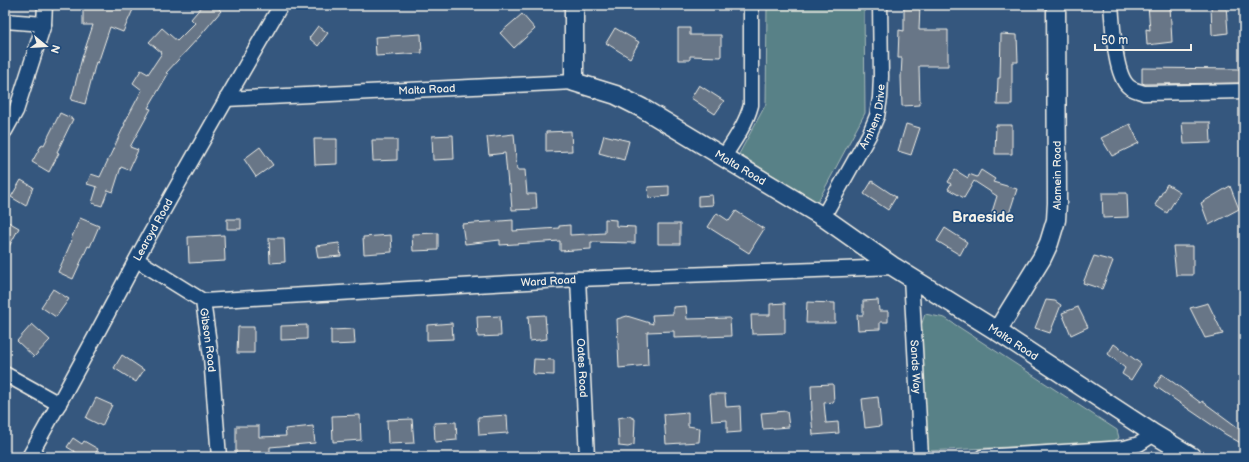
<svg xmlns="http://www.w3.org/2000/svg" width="1249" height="462" viewBox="0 0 1249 462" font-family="'Balsamiq Sans',sans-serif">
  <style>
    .green { fill: #598187; stroke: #a6b9b8 }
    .building { fill: #687687; stroke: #f4f1e8 }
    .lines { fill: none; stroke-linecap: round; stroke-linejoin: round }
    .minor-casing { stroke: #f4f1e8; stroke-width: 17 }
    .tertiary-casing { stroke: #f4f1e8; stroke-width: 21 }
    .minor { stroke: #1f4a7a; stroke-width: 14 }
    .tertiary { stroke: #1f4a7a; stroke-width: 18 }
    .labels { text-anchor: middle; stroke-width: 3; stroke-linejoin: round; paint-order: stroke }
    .street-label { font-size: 11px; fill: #f4f1e8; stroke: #1f4a7a }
    .district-label { font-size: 15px; font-weight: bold; fill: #f4f1e8; stroke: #1f4a7a }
  </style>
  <rect width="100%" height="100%" fill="#35577e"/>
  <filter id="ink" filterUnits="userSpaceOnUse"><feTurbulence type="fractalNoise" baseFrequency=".025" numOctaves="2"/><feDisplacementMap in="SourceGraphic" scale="8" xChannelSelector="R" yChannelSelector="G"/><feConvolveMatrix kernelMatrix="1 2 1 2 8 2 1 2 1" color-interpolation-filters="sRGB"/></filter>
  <g filter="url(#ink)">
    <path class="green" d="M 767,5 L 864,5 L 865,113 L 817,203 L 739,154 L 766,104 Z
      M 925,314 L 945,318 L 1117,430 L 1119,438 L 1112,442 L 927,451 L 921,326 Z"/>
    <path class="building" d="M 83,5 L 135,5 L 123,32 L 110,27 L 98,63 L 96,62 L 85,104 L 71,100 L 82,58 L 93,25 L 83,25 Z
      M 203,5 L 215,5 L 221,11 L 200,36 L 166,73 L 168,74 L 148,108 L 151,109 L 130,147 L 138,150 L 129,170 L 121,167 L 113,192 L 108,190 L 102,206 L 92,203 L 97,187 L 87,184 L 91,174 L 100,177 L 125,124 L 124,124 L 142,90 L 133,83 L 141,70 L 148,74 L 162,53 L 149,42 L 162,28 L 177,41 L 195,23 L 191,19 Z
      M 904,5 L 920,5 L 919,30 L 948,30 L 948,66 L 919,66 L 920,105 L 902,106 L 901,77 L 902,58 L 898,58 L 899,30 L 904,31 Z
      M 1148,5 L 1170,5 L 1172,42 L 1147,45 L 1146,29 L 1150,30 Z
      M 1211,5 L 1226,5 L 1228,33 L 1212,35 Z
      M 522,14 L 535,29 L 514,48 L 500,33 Z
      M 318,26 L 328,33 L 318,46 L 309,38 Z
      M 615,28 L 639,42 L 630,58 L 606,43 Z
      M 678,28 L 690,28 L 690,35 L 721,35 L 721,57 L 690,56 L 690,60 L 678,60 Z
      M 421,34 L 422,53 L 376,56 L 375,37 Z
      M 1001,34 L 1017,35 L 1018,62 L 1012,62 L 1012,105 L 997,105 L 998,78 L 1000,78 Z
      M 1142,68 L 1244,69 L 1244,83 L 1145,84 L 1142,83 Z
      M 699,85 L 724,101 L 715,114 L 691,98 Z
      M 60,113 L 73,119 L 57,152 L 59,153 L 49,172 L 32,162 L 42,144 L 44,145 Z
      M 1182,122 L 1210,122 L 1211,143 L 1184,144 Z
      M 906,124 L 920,128 L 911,155 L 898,151 Z
      M 1130,124 L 1139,143 L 1112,156 L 1101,138 Z
      M 996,125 L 1012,125 L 1012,154 L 995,154 Z
      M 571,131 L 572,151 L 546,152 L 546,132 Z
      M 514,134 L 517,170 L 525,170 L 527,194 L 536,194 L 537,209 L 512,210 L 510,184 L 508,185 L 505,153 L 489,155 L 487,137 Z
      M 453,135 L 454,159 L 433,160 L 432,136 Z
      M 604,135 L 629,141 L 624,160 L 599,153 Z
      M 314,139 L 337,139 L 337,164 L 315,165 Z
      M 372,140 L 397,140 L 397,160 L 373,161 Z
      M 260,147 L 273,165 L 256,177 L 244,159 Z
      M 955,170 L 968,178 L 969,174 L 977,177 L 981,170 L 995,179 L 993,182 L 1017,189 L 1008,217 L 992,212 L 997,196 L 974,181 L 964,198 L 948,189 L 951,184 L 948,182 Z
      M 21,180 L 33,187 L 26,206 L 11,197 Z
      M 872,181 L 896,197 L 888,210 L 864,194 Z
      M 1167,184 L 1180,192 L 1167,213 L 1155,205 Z
      M 669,186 L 669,196 L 649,198 L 648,187 Z
      M 1230,186 L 1239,209 L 1209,225 L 1201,203 Z
      M 1102,193 L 1127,193 L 1128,217 L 1103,218 Z
      M 712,195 L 713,205 L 698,206 L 698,196 Z
      M 736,211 L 764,229 L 749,253 L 708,227 L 717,213 L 729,221 Z
      M 80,218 L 99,226 L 90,247 L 88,246 L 73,279 L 58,272 L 72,240 L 71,239 Z
      M 227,219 L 241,219 L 241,229 L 227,229 Z
      M 605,219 L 616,220 L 616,226 L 635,227 L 635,243 L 591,242 L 591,249 L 560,251 L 560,241 L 500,245 L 500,240 L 465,244 L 462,224 L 513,220 L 513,231 L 559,228 L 559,226 L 570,225 L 570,235 L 605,233 Z
      M 5,220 L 19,228 L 5,254 Z
      M 658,224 L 680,224 L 680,244 L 658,244 Z
      M 945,228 L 967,242 L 960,255 L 937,241 Z
      M 438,233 L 438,250 L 413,251 L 412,234 Z
      M 224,235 L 225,261 L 189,263 L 188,237 Z
      M 391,235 L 392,252 L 364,254 L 363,237 Z
      M 269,238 L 284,238 L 285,262 L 270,263 Z
      M 339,243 L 341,256 L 318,258 L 316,246 Z
      M 1173,246 L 1193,246 L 1193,275 L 1176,275 Z
      M 1094,256 L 1113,261 L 1102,289 L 1083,283 Z
      M 53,289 L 69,299 L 56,317 L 41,307 Z
      M 878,300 L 879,311 L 888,311 L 888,322 L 880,322 L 880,329 L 858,330 L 857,315 L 863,315 L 863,301 Z
      M 1046,300 L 1055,301 L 1061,305 L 1050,333 L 1035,328 Z
      M 807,302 L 835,303 L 835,323 L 806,323 Z
      M 785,303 L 785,333 L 752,334 L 751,315 L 770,315 L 770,304 Z
      M 1208,303 L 1223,334 L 1205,338 L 1190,308 Z
      M 686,306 L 687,319 L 730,318 L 731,336 L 674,338 L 674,331 L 647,332 L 648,365 L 619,368 L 617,319 L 627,316 L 653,324 L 652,315 L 673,314 L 673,307 Z
      M 1078,307 L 1088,327 L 1071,335 L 1062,313 Z
      M 545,315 L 547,339 L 530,341 L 528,316 Z
      M 500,316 L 501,336 L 478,337 L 477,317 Z
      M 452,323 L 453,339 L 427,340 L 427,325 Z
      M 32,324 L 50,340 L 34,357 L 17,341 Z
      M 307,325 L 307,339 L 281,340 L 281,326 Z
      M 238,327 L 254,327 L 254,353 L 237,353 Z
      M 354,329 L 355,344 L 331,345 L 331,330 Z
      M 1114,344 L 1141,364 L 1131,380 L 1122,374 L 1125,368 L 1108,354 Z
      M 122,355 L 144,370 L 136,382 L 114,368 Z
      M 534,359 L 554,360 L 554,375 L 533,374 Z
      M 1162,374 L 1201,403 L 1202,401 L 1244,432 L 1244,445 L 1225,434 L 1155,386 Z
      M 833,384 L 834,402 L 824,403 L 826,423 L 838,422 L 839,433 L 813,435 L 811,411 L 812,411 L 811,385 Z
      M 710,394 L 725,394 L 726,407 L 740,406 L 741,432 L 727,433 L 727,420 L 712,421 Z
      M 878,397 L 881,426 L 865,428 L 862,399 Z
      M 96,398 L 112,405 L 102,426 L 86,418 Z
      M 787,411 L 789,427 L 763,429 L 761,413 Z
      M 688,412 L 688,426 L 700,428 L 699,442 L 666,444 L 664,414 Z
      M 360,415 L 361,440 L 333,442 L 332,416 Z
      M 507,415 L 508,433 L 479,435 L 478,417 Z
      M 629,416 L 635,419 L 634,445 L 628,447 L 619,446 L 618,418 Z
      M 412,419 L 414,443 L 388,444 L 387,420 Z
      M 456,422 L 457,440 L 435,442 L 434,423 Z
      M 236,426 L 259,426 L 259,437 L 286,436 L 285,429 L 313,426 L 315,443 L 270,447 L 270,455 L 236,456 Z
      M 73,438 L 82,444 L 84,441 L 98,449 L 94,457 L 75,457 L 77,453 L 67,447 Z"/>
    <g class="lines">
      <defs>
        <g id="minor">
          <path d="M 1111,5 C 1113,24 1114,73 1128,86 C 1132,90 1139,91 1144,93 L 1244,91"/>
          <path d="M 5,21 L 44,24"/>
          <path id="s1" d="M 226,99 L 574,82"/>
          <path d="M 5,131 L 16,111 L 44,24 L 45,5"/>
          <path d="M 723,158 C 734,141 746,124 751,105 L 751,5"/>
          <path id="s2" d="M 823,217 L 869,135 L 877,116 L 880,98 L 881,76 L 880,5"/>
          <path id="s3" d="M 137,260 L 203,301 L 211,357 L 219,457"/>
          <path id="s4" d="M 911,277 L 921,457"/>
          <path id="s5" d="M 578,279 L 587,457"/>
          <path id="s6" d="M 203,301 L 578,279 L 894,267"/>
          <path d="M 5,374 L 59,404"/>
          <path id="s7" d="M 29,457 C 66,392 101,326 136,260 C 183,174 232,89 281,5"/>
          <path d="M 982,457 L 1125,448 L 1139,444 L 1154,434"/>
        </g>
        <g id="tertiary">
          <path id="s8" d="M 574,5 L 574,82 L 616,95 L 642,108 L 823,217 L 894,267 L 997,331 L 1154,434 L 1192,457"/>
          <path id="s9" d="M 997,331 L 1042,258 L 1049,243 L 1056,220 L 1057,203 L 1056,5"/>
        </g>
      </defs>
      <use href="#minor" class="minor-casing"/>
      <use href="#tertiary" class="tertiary-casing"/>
      <use href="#minor" class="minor"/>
      <use href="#tertiary" class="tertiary"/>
    </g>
  </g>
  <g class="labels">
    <g class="street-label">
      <text dy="4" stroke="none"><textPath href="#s1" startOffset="201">Malta Road</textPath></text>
      <text dy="4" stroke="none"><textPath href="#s2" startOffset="113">Arnhem Drive</textPath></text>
      <text dy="4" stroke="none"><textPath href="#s8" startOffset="265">Malta Road</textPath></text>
      <text dy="4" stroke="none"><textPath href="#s9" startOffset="171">Alamein Road</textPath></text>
      <text dy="4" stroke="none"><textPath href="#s7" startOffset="259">Learoyd Road</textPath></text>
      <text dy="4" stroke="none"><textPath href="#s6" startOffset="346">Ward Road</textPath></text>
      <text dy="4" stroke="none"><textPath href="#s3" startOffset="117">Gibson Road</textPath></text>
      <text dy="4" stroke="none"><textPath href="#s8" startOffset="589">Malta Road</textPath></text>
      <text dy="4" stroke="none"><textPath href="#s4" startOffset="90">Sands Way</textPath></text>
      <text dy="4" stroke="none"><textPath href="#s5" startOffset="89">Oates Road</textPath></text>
    </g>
    <g class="district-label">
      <text x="983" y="222">Braeside</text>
    </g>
  </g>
  <rect width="1249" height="462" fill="none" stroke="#1f4a7a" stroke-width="20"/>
  <rect x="10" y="10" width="1229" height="442" fill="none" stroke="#f4f1e8" stroke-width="1.5" filter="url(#ink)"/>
  <g transform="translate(46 46) rotate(108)" stroke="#1f4a7a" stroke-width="3" paint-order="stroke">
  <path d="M0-3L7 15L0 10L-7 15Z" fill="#f4f1e8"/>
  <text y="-6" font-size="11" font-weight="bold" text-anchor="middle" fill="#f4f1e8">N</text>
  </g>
  <path d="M1095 44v6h96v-6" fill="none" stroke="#f4f1e8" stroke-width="2"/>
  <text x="1101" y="44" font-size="12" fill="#f4f1e8" stroke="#1f4a7a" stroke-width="3" paint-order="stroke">50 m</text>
</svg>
